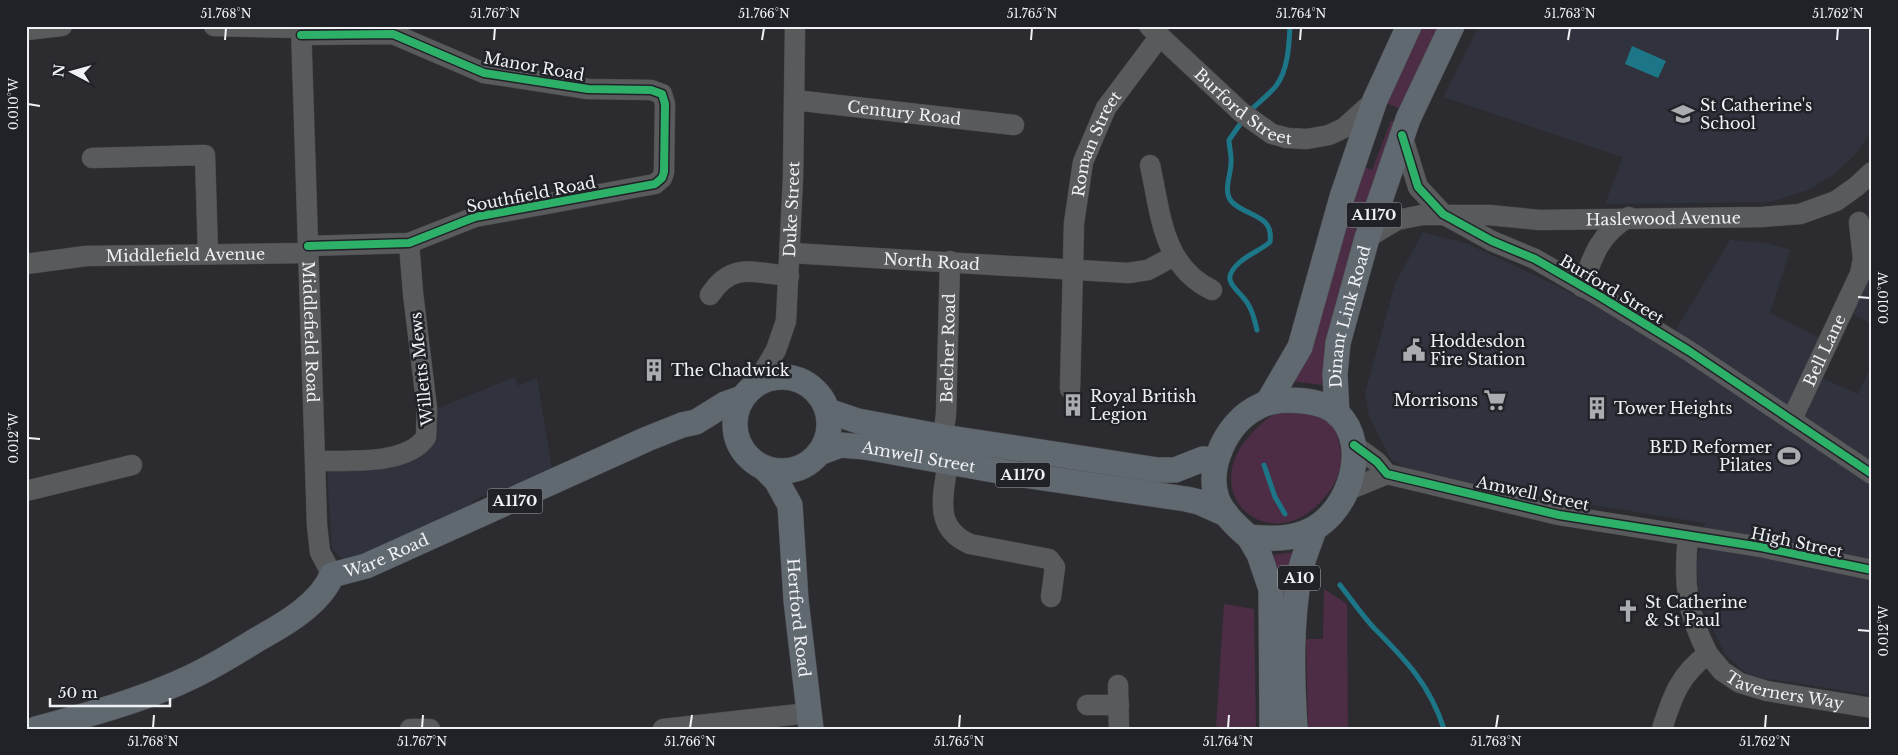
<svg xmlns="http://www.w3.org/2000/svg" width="1898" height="755" viewBox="0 0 1898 755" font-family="'Libre Baskerville',serif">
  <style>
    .built { fill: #30333e }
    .green { fill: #4d2d45 }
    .water { fill: #1d7687 }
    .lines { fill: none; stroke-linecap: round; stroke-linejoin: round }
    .stream { stroke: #1d7687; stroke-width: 5 }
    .minor-casing { stroke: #494a4d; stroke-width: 21 }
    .major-casing { stroke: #494a4d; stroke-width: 26 }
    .minor { stroke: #595a5c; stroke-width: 20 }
    .major { stroke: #606870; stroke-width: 25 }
    .cycleway-casing { stroke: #202228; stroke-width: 11 }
    .cycleway { stroke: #2db169; stroke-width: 8 }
    .ticks { fill: none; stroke: #f0f1f5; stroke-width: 2 }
    .labels { text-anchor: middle; stroke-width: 5; stroke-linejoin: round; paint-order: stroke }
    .shield { fill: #202228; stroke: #b2b3b8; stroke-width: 1 }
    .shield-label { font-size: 15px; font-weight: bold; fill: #f0f1f5 }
    .street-label { font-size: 16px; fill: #f0f1f5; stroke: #202228 }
    .poi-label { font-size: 16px; fill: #f0f1f5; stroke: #202228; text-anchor: start }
    .neatline { fill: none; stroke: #f0f1f5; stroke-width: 2 }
    .ticks-label { font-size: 12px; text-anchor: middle; fill: #f0f1f5 }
  </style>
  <rect width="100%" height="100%" fill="#2c2c30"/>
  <path class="built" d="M 1479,26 L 1872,26 L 1872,131 L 1852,158 L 1834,174 L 1808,190 L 1770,202 L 1605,204 L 1623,157 L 1443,97 Z
    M 1423,232 L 1468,244 L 1557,286 L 1638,328 L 1675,331 L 1730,240 L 1766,243 L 1790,250 L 1770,313 L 1823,339 L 1808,372 L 1858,394 L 1872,365 L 1872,695 L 1750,676 L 1725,655 L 1700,600 L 1696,566 L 1705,523 L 1427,479 L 1391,460 L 1369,416 L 1365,393 L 1395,284 Z
    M 1872,256 L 1872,325 L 1849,311 Z
    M 515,377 L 518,386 L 537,378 L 552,470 L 475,499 L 468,506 L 369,558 L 344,560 L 332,549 L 327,466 L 403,457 L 431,411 Z"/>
  <path class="green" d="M 1420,26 L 1440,26 L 1401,109 L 1386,103 Z
    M 1391,121 L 1396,122 L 1325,351 L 1323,385 L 1291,381 L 1362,166 L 1372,170 Z
    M 1291,408 L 1331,421 C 1343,445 1346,469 1329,492 C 1275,565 1193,496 1251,434 C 1263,421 1273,412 1291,408 Z
    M 1296,552 L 1285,623 L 1272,555 Z
    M 1324,589 L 1347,604 L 1348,729 L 1308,729 L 1306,639 L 1323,639 Z
    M 1224,604 L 1254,609 L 1256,729 L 1216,729 Z"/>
  <path class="water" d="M 1632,46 L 1666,61 L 1658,78 L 1625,64 Z"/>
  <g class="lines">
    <path class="stream" d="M 1248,113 C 1257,103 1268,96 1276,86 C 1288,70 1289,46 1290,26
      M 1243,120 L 1229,140 C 1229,147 1232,156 1231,163 C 1231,175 1223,190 1231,201 C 1245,217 1274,213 1270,242 C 1261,250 1249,254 1240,262 C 1217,282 1239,288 1248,304 C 1253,312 1255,321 1257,330
      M 1264,465 L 1275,497 L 1285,514
      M 1340,585 C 1351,599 1362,615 1374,628 C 1406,660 1430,685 1444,729"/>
    <defs>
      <g id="minor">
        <path d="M 214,26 L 301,28"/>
        <path id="s1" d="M 301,26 L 317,525 L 320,552 L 332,575"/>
        <path id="s2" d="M 1149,26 L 1241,112 L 1272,134 L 1287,138 L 1307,139 L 1329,135 L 1344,128 L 1375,100"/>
        <path d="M 26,30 L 62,26"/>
        <path d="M 301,35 L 393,34 L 484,73 L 588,89 L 651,90 L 662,94 L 665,104 L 664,172 L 662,178 L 655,184 L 475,217 L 409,243 L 308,246"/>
        <path id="s3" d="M 794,100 L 1014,125"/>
        <path d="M 1402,135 L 1418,187 L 1443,214 L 1492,241 L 1535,259 L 1601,297 L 1689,351 L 1872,474"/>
        <path d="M 92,158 L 205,155 L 208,254"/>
        <path d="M 1150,165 C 1161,214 1162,266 1212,290"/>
        <path id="s4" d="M 1367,238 L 1397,220 L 1422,215 L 1489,215 L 1540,220 L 1762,217 L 1800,214 L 1836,201 L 1857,186 L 1872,172"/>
        <path id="s5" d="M 791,253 L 1128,273 L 1148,270 L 1174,256"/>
        <path id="s6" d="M 26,264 L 86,256 L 308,253"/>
        <path d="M 1582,287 C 1592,257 1600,233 1629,217"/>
        <path d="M 710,295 C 732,261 754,273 789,276"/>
        <path id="s7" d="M 756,384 L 776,350 L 786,321 L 793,178 L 795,26"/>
        <path id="s8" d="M 1070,389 L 1074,223 L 1083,162 L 1106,108 L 1160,36"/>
        <path id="s9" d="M 1792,419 L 1860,274 L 1863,259 L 1859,222"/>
        <path id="s10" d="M 943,437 L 946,414 L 950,261"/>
        <path d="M 1354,445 L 1377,462 L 1387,474 L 1559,515 L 1761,547 L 1872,570"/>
        <path d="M 315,461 C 346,460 407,466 426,437 L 427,409 L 413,293 L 409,243"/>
        <path d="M 948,462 C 943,496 933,528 970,544 L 1049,559 L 1055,567 L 1051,597"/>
        <path d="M 1348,490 L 1387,474"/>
        <path d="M 26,491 L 132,465"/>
        <path id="s11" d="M 1708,654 L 1722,671 L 1740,683 L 1767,691 L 1872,708"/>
        <path d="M 1118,685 L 1119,729"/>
        <path d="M 1087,705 L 1119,705"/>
        <path d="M 410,729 L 430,729"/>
        <path d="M 663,729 L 809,713"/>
        <path d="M 1662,729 C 1672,697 1680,674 1708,654 C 1687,613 1683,583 1688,537"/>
      </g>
      <g id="major">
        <circle cx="782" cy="424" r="47"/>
        <path d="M 1284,400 C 1301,400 1324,401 1338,414 C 1371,446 1349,510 1313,529 C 1293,540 1270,539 1249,537 C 1237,527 1223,514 1217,499 C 1206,466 1227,422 1258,407 C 1266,402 1274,401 1284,400 Z"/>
        <path d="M 1268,402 L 1300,347 L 1342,197 L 1375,100 L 1409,26"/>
        <path d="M 828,411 L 858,421 L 943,437 L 1158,470 L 1175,470 L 1203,459 L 1215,460"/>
        <path id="s12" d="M 1337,414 L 1335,374 L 1338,343 L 1367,238 L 1408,119 L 1452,26"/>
        <path id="s13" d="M 819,453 L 840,445 L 865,447 L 1010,473 L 1186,499 L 1199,502 L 1226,514"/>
        <path id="s14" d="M 763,467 L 776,480 L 790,505 L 796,600 L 811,729"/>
        <path d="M 1249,537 L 1259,554 L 1271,589 L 1272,729"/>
        <path id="s15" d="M 36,729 C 83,716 133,703 178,683 C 206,671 232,655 258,639 C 285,624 320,604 332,575 L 366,566 L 647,439 L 682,425 L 696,422 L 725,404 L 742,398"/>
        <path d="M 1295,729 C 1292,678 1290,623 1300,572 C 1303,557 1310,543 1314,529"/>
      </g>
    </defs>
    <use href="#minor" class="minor-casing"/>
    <use href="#major" class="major-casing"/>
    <use href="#minor" class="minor"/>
    <use href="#major" class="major"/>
    <defs>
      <path id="cycleway" d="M 301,35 L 393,34 L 484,73 L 588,89 L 651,90 L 662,94 L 665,104 L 664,172 L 662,178 L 655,184 L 475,217 L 409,243 L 308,246
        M 1402,135 L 1418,187 L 1443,214 L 1492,241 L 1535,259 L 1601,297 L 1689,351 L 1872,474
        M 1354,445 L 1377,462 L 1387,474 L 1559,515 L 1761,547 L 1872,570"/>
    </defs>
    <use href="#cycleway" class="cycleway-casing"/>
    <use href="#cycleway" class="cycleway"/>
  </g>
  <path class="ticks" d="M 225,40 L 226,28M 494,40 L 495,28M 762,40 L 764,28M 1031,40 L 1032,28M 1300,40 L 1301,28M 1568,40 L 1570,28M 1837,40 L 1838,28M 28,104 L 40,106M 1858,297 L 1870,298M 28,438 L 40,439M 1858,630 L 1870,631M 153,728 L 154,715M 422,728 L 423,715M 690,728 L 692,715M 959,728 L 960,715M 1228,728 L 1229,715M 1496,728 L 1498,715M 1765,728 L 1766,715"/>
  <defs>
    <symbol id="school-bare" viewBox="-9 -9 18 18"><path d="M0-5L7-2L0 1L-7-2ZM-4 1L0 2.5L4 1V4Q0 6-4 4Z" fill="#abacb0" stroke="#202228" stroke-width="2.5" paint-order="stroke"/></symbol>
    <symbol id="civic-bare" viewBox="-9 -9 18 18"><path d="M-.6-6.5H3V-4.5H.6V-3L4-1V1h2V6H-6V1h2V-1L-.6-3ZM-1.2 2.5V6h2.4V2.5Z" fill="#abacb0" stroke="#202228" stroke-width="2.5" paint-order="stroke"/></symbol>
    <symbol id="building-bare" viewBox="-9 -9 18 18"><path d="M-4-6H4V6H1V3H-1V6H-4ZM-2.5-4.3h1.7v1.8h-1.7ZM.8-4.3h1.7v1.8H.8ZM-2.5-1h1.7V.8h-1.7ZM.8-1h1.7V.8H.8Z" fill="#abacb0" stroke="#202228" stroke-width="2.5" paint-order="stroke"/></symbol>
    <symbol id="supermarket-bare" viewBox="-9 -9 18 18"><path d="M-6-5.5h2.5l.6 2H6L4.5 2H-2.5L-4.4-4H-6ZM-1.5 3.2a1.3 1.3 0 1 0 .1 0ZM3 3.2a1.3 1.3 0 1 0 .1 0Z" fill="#abacb0" stroke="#202228" stroke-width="2.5" paint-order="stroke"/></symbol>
    <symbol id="stadium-bare" viewBox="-9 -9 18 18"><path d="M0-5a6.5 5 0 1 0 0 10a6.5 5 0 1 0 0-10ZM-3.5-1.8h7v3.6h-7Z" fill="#abacb0" stroke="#202228" stroke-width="2.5" paint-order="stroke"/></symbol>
    <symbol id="church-bare" viewBox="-9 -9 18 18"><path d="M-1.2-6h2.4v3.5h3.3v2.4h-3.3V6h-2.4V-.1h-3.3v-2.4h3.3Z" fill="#abacb0" stroke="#202228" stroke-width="2.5" paint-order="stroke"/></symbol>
  </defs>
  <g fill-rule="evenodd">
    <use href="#school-bare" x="1667" y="98" width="32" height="32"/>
    <use href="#civic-bare" x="1398" y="334" width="32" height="32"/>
    <use href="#building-bare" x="638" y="354" width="32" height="32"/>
    <use href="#supermarket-bare" x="1479" y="384" width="32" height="32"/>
    <use href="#building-bare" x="1057" y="389" width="32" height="32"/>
    <use href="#building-bare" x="1581" y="392" width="32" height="32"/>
    <use href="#stadium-bare" x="1773" y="440" width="32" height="32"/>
    <use href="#church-bare" x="1612" y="595" width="32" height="32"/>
  </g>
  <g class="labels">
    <g class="shield">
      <rect x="1346.5" y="202.5" width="55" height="25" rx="4"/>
      <rect x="995.5" y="462.5" width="55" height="25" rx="4"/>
      <rect x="487.5" y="488.5" width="55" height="25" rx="4"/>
      <rect x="1278" y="565.5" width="42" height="25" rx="4"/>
    </g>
    <g class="shield-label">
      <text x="1374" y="220">A1170</text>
      <text x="1023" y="480">A1170</text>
      <text x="515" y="506">A1170</text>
      <text x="1299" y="583">A10</text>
    </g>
    <g class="street-label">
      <text transform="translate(534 66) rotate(10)" y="6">Manor Road</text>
      <text dy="6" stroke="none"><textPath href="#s2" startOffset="125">Burford Street</textPath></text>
      <text dy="6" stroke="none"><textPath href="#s3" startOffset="111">Century Road</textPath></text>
      <text dy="6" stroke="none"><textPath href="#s8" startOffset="249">Roman Street</textPath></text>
      <text transform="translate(531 194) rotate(-11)" y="6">Southfield Road</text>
      <text dy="6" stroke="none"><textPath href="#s7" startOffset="182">Duke Street</textPath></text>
      <text dy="6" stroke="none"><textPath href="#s4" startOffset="302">Haslewood Avenue</textPath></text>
      <text dy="6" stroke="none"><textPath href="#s6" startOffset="160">Middlefield Avenue</textPath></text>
      <text dy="6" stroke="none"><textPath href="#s5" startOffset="141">North Road</textPath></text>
      <text transform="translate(1612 289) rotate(31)" y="6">Burford Street</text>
      <text dy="6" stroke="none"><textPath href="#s12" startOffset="99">Dinant Link Road</textPath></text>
      <text dy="6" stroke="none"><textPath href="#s1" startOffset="306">Middlefield Road</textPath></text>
      <text dy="6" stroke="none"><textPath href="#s10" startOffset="89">Belcher Road</textPath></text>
      <text dy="6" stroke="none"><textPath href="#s9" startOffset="76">Bell Lane</textPath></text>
      <text transform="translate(421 369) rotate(-96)" y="6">Willetts Mews</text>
      <text dy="6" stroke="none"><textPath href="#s13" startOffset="102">Amwell Street</textPath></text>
      <text transform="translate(1533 493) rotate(12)" y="6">Amwell Street</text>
      <text transform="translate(1797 542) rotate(12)" y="6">High Street</text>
      <text dy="6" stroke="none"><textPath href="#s15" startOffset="398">Ware Road</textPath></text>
      <text dy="6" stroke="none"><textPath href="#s14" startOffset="160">Hertford Road</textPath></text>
      <text dy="6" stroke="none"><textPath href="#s11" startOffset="89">Taverners Way</textPath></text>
    </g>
    <g class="poi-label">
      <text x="1700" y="111">St Catherine's<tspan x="1700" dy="18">School</tspan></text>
      <text x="1430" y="347">Hoddesdon<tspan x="1430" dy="18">Fire Station</tspan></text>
      <text x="671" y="376">The Chadwick</text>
      <text x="1090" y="402">Royal British<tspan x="1090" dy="18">Legion</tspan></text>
      <text x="1478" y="406" text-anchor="end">Morrisons</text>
      <text x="1614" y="414">Tower Heights</text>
      <text x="1772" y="453" text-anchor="end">BED Reformer<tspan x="1772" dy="18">Pilates</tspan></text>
      <text x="1645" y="608">St Catherine<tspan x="1645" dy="18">&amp; St Paul</tspan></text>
    </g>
  </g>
  <rect width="1898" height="755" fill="none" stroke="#202228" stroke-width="55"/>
  <g transform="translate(72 72) rotate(276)" stroke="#202228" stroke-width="4" paint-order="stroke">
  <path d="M0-4L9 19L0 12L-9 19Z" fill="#f0f1f5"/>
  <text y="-8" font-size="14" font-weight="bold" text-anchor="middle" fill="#f0f1f5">N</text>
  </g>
  <path d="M50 698v8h120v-8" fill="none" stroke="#f0f1f5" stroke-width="2.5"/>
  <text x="58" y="698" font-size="15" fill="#f0f1f5" stroke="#202228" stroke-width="4" paint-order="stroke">50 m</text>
  <rect x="28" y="28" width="1842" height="700" class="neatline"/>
  <g class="ticks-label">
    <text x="226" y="18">51.768°N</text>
    <text x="495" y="18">51.767°N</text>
    <text x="764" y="18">51.766°N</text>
    <text x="1032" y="18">51.765°N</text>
    <text x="1301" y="18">51.764°N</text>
    <text x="1570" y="18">51.763°N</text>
    <text x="1838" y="18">51.762°N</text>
    <text transform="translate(14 104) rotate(-90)" y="4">0.010°W</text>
    <text transform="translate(1884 298) rotate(-90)" y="4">0.010°W</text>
    <text transform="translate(14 438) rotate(-90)" y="4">0.012°W</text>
    <text transform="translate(1884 631) rotate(-90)" y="4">0.012°W</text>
    <text x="153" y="746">51.768°N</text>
    <text x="422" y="746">51.767°N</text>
    <text x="690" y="746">51.766°N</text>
    <text x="959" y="746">51.765°N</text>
    <text x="1228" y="746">51.764°N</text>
    <text x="1496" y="746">51.763°N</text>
    <text x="1765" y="746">51.762°N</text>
  </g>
</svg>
